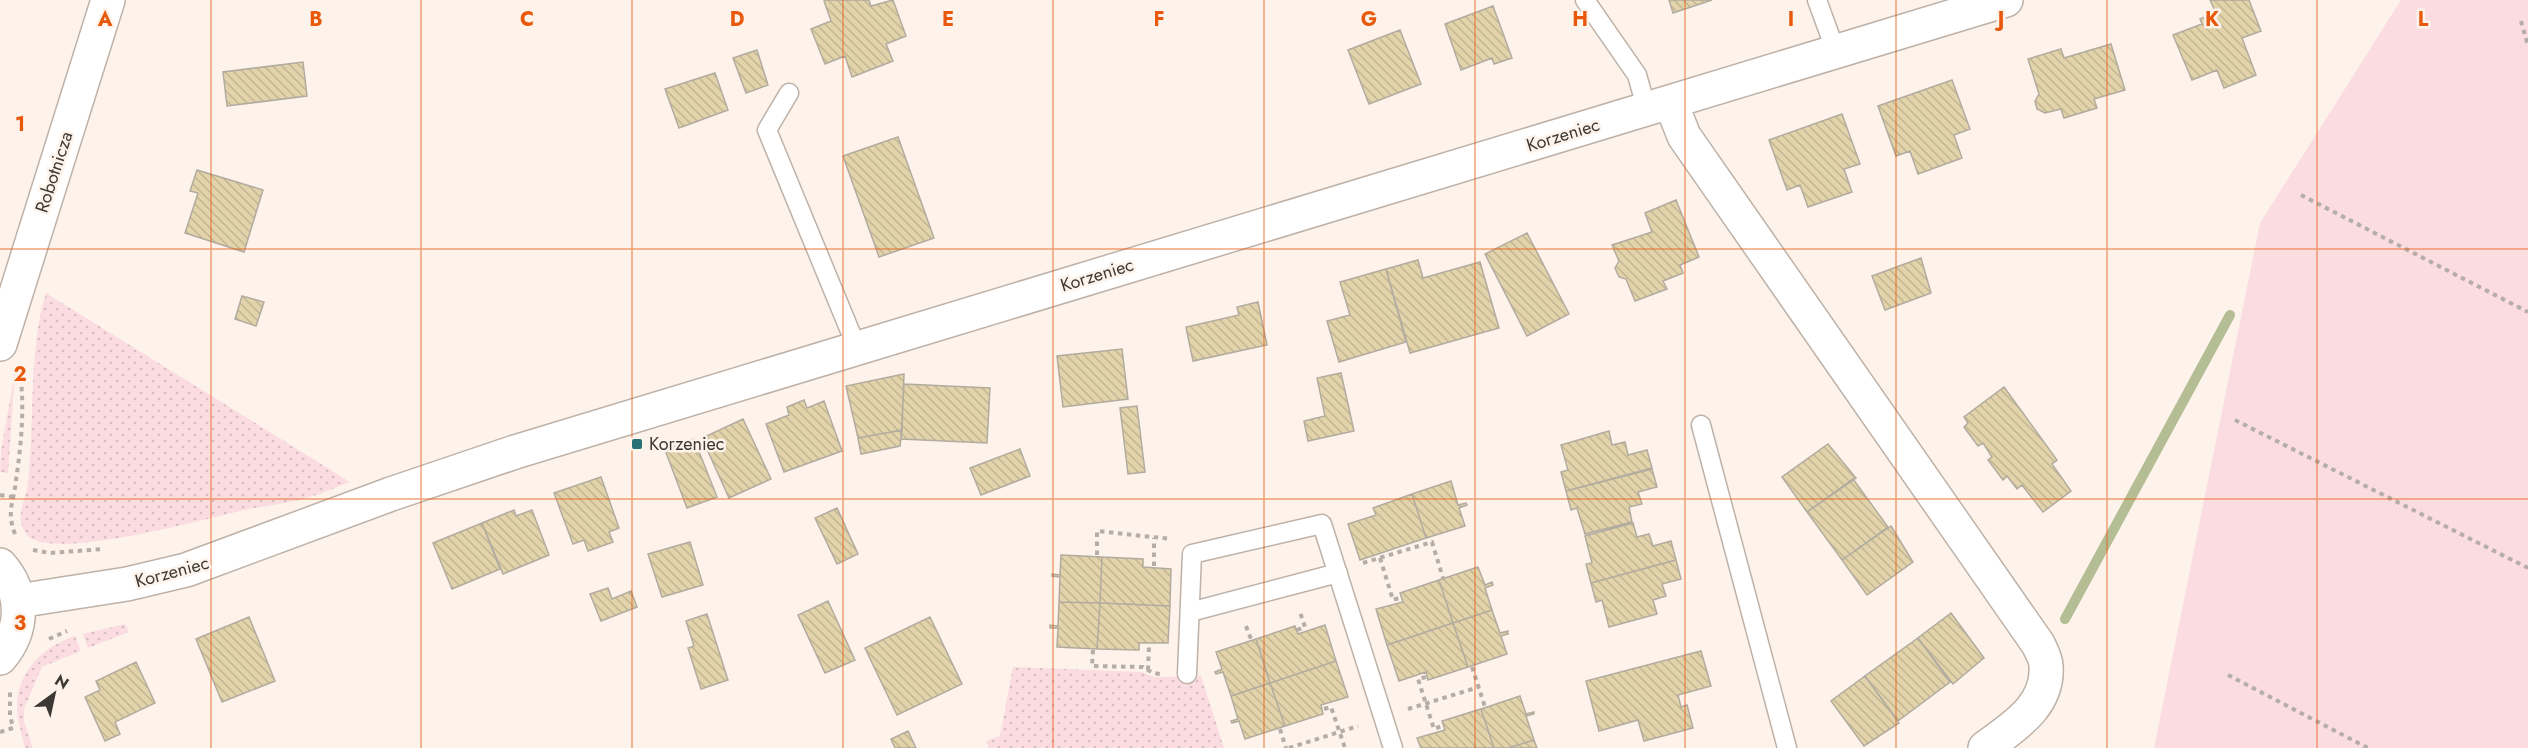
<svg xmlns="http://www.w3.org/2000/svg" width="2528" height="748" viewBox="0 0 2528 748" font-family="Jost,sans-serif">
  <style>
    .grass { fill: url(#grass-dots) }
    .green { fill: #fbdde1 }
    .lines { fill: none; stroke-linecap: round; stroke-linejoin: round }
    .stream { stroke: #b4bd94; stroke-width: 10 }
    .building { fill: url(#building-back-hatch); stroke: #b1ac9f; stroke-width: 1.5 }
    .lane-casing { stroke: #beb2a8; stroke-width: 21 }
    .street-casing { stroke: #beb2a8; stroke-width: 36 }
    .secondary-casing { stroke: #beb2a8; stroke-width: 36 }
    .path { stroke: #b5ada7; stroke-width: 4; stroke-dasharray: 4.5 4.5; stroke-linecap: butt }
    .lane { stroke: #fff; stroke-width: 18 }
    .street { stroke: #fff; stroke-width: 33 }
    .secondary { stroke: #fff; stroke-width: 33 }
    .grid { fill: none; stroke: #e8590c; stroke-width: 1.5; stroke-opacity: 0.55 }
    .poi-dot { fill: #277174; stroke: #fdf3eb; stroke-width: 2 }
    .labels { text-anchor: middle; stroke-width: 5; stroke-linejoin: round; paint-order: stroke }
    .street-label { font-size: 18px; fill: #3c3834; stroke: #fdf3eb }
    .poi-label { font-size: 18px; fill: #3c3834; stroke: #fdf3eb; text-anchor: start }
    .grid-label { font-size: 20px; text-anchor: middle; font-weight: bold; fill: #e8590c; stroke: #fdf3eb; stroke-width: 5; stroke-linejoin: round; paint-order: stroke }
  </style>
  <defs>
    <pattern id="grass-dots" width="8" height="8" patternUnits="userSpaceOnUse" patternTransform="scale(1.5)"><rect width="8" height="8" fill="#fbdde1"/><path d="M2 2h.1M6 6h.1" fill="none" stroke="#d8bec2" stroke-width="1.8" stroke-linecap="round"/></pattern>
    <pattern id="building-back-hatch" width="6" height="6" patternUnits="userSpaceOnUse" patternTransform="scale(1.5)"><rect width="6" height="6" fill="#e2d3aa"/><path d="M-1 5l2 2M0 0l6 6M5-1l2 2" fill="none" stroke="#c3b693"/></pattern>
  </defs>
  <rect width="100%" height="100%" fill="#fdf3eb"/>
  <path class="grass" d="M 46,293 L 62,303 L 350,482 C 336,487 321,494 307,498 C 285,504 262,506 240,511 C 205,519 50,562 27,535 C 13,518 26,501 28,483 C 35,423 28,349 46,293 Z
    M 15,372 L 8,473 L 0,472 L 1,450 Z
    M 125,624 L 129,632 L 88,648 L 83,634 Z
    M 75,636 L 81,651 L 42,667 L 24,709 L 24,721 L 33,748 L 25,748 C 22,735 17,720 17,707 C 17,671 44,646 75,636 Z
    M 1013,667 L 1142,672 L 1154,677 L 1201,676 L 1224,748 L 989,748 L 986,741 L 1000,736 Z"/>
  <path class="green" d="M 2401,0 L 2528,0 L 2528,748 L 2154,748 L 2260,223 Z"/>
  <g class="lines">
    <path class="stream" d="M 2065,619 L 2230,315"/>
  </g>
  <path class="building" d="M 826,0 L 869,0 L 871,6 L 893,0 L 906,36 L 886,44 L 893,61 L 852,77 L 845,56 L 825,64 L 811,29 L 831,21 L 824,1 Z
    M 1669,0 L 1712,0 L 1673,13 Z
    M 2210,0 L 2249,0 L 2261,31 L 2242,38 L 2256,75 L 2224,88 L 2217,70 L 2192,80 L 2173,35 L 2202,24 L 2200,19 L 2216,13 Z
    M 1493,6 L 1512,58 L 1494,64 L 1492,58 L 1461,70 L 1445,24 Z
    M 1400,30 L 1421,84 L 1369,104 L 1348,50 Z
    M 2111,44 L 2125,90 L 2094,99 L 2097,108 L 2064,118 L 2061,109 L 2045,113 L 2037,109 L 2035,101 L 2039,94 L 2028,59 L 2061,49 L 2064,58 Z
    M 757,50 L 768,85 L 746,93 L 733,58 Z
    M 303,62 L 307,96 L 227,106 L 223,72 Z
    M 715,73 L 728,110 L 679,128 L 665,89 Z
    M 1952,80 L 1970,129 L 1954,135 L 1962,158 L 1918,174 L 1910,151 L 1896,156 L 1878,106 Z
    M 1842,114 L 1860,164 L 1844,169 L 1852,192 L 1808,207 L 1800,185 L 1787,190 L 1769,140 Z
    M 898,137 L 934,238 L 879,257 L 843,156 Z
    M 197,170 L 263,190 L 244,252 L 185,233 L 198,193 L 190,191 Z
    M 1676,200 L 1699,257 L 1680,265 L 1683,273 L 1663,281 L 1667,289 L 1635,301 L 1626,279 L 1619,277 L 1615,268 L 1619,261 L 1612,245 L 1652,232 L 1645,213 Z
    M 1527,233 L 1569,314 L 1527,336 L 1485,254 Z
    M 1921,258 L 1931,293 L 1885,310 L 1872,276 Z
    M 1418,260 L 1423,278 L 1480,262 L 1499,328 L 1410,353 L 1386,269 Z
    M 1386,269 L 1406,342 L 1339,362 L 1327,321 L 1350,315 L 1340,282 Z
    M 242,296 L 264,302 L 256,326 L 235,319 Z
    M 1258,302 L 1267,345 L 1193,361 L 1186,327 L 1239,315 L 1237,307 Z
    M 1122,349 L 1128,399 L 1063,407 L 1057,356 Z
    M 1341,373 L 1354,431 L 1308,441 L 1304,421 L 1325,416 L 1317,378 Z
    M 904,374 L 902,430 L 858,438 L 846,386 Z
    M 904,384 L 990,388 L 987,443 L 901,439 Z
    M 2004,387 L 2057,460 L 2052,464 L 2071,491 L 2043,512 L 2022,485 L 2017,489 L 2007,476 L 2003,480 L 1988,460 L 1992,457 L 1983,443 L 1978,446 L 1964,427 L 1968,423 L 1964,417 Z
    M 804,400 L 807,408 L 824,401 L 842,451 L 784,472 L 766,424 L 789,415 L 787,407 Z
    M 1137,406 L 1145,472 L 1128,474 L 1120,408 Z
    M 743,419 L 771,479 L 729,498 L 702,438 Z
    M 902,430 L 900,446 L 861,454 L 858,438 Z
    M 1609,431 L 1612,445 L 1625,442 L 1628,455 L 1647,450 L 1652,468 L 1566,491 L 1561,472 L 1568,470 L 1561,445 Z
    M 694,439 L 717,497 L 687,508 L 665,450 Z
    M 1828,444 L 1856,478 L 1807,512 L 1782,477 Z
    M 1020,449 L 1030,476 L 981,495 L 970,468 Z
    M 1652,469 L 1657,487 L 1638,492 L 1642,504 L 1629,507 L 1632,522 L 1585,534 L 1577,508 L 1571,510 L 1566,491 Z
    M 601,477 L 619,528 L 609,532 L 613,542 L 588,551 L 584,540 L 573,544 L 554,493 Z
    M 1853,479 L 1888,527 L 1842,560 L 1807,512 Z
    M 1451,481 L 1458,505 L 1466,503 L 1467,505 L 1459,508 L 1465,526 L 1426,538 L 1412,494 Z
    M 1412,494 L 1426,538 L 1360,560 L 1348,524 L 1376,515 L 1373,508 Z
    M 837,508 L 858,554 L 837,564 L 815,518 Z
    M 514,510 L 516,516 L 532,510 L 549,555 L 503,574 L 482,523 Z
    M 482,523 L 500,569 L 452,589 L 433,543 Z
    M 1633,523 L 1637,537 L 1649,534 L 1653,546 L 1671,541 L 1676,560 L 1591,583 L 1586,564 L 1592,563 L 1585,536 Z
    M 1891,526 L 1913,562 L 1867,595 L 1842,560 Z
    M 690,542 L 703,585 L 662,597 L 648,554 Z
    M 1061,555 L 1102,557 L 1100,603 L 1059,602 L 1060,577 L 1052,576 L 1052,574 L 1060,575 Z
    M 1102,557 L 1143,559 L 1143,567 L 1171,569 L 1170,606 L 1100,603 Z
    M 1676,560 L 1681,579 L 1662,584 L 1666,596 L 1653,600 L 1657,614 L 1609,627 L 1602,600 L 1596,602 L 1591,583 Z
    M 1478,567 L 1485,585 L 1492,582 L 1493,585 L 1485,588 L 1492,610 L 1453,623 L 1439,580 Z
    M 1439,580 L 1453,623 L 1387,645 L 1376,609 L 1403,602 L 1400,593 Z
    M 608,588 L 612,599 L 631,591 L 637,607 L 601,621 L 590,594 Z
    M 828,601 L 855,660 L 825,673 L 798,615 Z
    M 1059,602 L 1100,603 L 1097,649 L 1057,647 L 1058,628 L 1050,628 L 1050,625 L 1058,626 Z
    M 1100,603 L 1170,606 L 1168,643 L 1139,643 L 1139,650 L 1097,649 Z
    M 1492,610 L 1500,633 L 1508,631 L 1508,634 L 1501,636 L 1507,654 L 1468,667 L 1453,623 Z
    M 1951,613 L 1984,658 L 1953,684 L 1918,638 Z
    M 707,614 L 728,680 L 701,689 L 688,648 L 694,646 L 686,621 Z
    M 249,617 L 275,681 L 222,702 L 196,639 Z
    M 930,617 L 962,684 L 897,715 L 865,648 Z
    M 1453,623 L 1468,667 L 1428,680 L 1426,672 L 1399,681 L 1387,645 Z
    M 1325,625 L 1336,661 L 1270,683 L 1256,639 L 1295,626 L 1298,634 Z
    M 1918,638 L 1950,682 L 1898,721 L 1865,676 Z
    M 1256,639 L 1270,683 L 1231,696 L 1223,672 L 1216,674 L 1215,672 L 1222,669 L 1216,652 Z
    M 1701,651 L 1711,686 L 1678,695 L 1681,707 L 1687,705 L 1693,728 L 1644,741 L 1638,720 L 1599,731 L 1586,681 Z
    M 1336,661 L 1348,697 L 1321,705 L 1323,714 L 1285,726 L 1270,683 Z
    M 136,662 L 155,703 L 115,722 L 120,734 L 105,741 L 85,697 L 100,690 L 96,681 Z
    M 1865,676 L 1899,723 L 1864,746 L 1831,701 Z
    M 1270,683 L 1285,726 L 1245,739 L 1239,721 L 1232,723 L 1231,721 L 1238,719 L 1231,696 Z
    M 1520,696 L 1526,714 L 1534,712 L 1534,714 L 1526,716 L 1534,740 L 1508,748 L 1494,748 L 1481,709 Z
    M 1481,709 L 1494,748 L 1421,748 L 1417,738 L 1445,730 L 1442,721 Z
    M 908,731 L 916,748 L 895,748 L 891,739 Z
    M 1534,740 L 1537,748 L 1508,748 Z"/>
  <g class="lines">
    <defs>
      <path id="lane" d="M 1585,0 L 1637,75 L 1647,110
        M 1817,0 L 1836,52
        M 789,93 L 767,130 L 857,348
        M 1701,425 L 1787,748
        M 1190,612 L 1338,573
        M 1187,674 L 1192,554 L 1322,524 L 1393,748"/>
      <path id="street" d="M 1671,103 L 1684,136 L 2038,644 C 2041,650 2046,659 2046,666 C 2049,706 2013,727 1985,748
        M 18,601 L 127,584 L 186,570 L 391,494 L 515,452 L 2006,0"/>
      <path id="secondary" d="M 0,344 L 108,0
        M 0,565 C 25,593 24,630 0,658"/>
    </defs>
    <use href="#lane" class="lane-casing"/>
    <use href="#street" class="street-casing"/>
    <use href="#secondary" class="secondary-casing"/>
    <path class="path" d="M 2521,21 L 2528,46
      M 2301,195 L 2528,312
      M 2235,420 L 2528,568
      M 0,495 L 13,497
      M 15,534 C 6,511 14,502 16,480 C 21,446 25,407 20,373
      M 33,550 L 50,553 L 103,549
      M 1097,555 L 1097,531 L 1171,539
      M 1380,558 L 1393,600 L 1399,598
      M 1363,563 L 1432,542 L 1443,578
      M 1154,566 L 1154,538
      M 1246,626 L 1251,639
      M 1297,630 L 1305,627 L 1300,612
      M 49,639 L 67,631
      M 1093,650 L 1092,666 L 1143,667 L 1153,673 L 1160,674
      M 1472,667 L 1485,707
      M 1148,670 L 1149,645
      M 2228,675 L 2368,748
      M 1426,677 L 1418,679 L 1434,729 L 1442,726
      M 1324,709 L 1331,707 L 1345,748
      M 1408,709 L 1479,687
      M 1280,729 L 1286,748
      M 0,732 L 13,728 L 10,715 L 10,692
      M 1289,748 L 1358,726"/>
    <use href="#lane" class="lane"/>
    <use href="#street" class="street"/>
    <use href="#secondary" class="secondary"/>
  </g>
  <path class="grid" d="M 211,0 L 211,748M 421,0 L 421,748M 632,0 L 632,748M 843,0 L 843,748M 1053,0 L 1053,748M 1264,0 L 1264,748M 1475,0 L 1475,748M 1685,0 L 1685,748M 1896,0 L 1896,748M 2107,0 L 2107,748M 2317,0 L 2317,748M 0,249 L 2528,249M 0,499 L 2528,499"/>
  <rect class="poi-dot" x="631" y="438" width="12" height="12" rx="3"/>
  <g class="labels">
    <g class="street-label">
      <text transform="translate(1563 135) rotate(-17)" y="6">Korzeniec</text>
      <text transform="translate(54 172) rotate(-72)" y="6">Robotnicza</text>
      <text transform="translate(1097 275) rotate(-17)" y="6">Korzeniec</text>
      <text transform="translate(172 572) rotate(-15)" y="6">Korzeniec</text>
    </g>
    <g class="poi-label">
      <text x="649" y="450">Korzeniec</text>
    </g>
  </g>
  <g class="grid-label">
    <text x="105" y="26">A</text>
    <text x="316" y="26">B</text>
    <text x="527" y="26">C</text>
    <text x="737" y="26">D</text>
    <text x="948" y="26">E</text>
    <text x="1159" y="26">F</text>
    <text x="1369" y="26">G</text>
    <text x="1580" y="26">H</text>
    <text x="1791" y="26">I</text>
    <text x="2001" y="26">J</text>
    <text x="2212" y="26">K</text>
    <text x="2423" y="26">L</text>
    <text x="20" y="131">1</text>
    <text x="20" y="381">2</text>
    <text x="20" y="630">3</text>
  </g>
  <g transform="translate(54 694) rotate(33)" stroke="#fdf3eb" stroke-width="4.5" paint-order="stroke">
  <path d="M0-4.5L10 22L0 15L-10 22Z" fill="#3c3834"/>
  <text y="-9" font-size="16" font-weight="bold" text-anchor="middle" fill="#3c3834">N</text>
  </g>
</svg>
